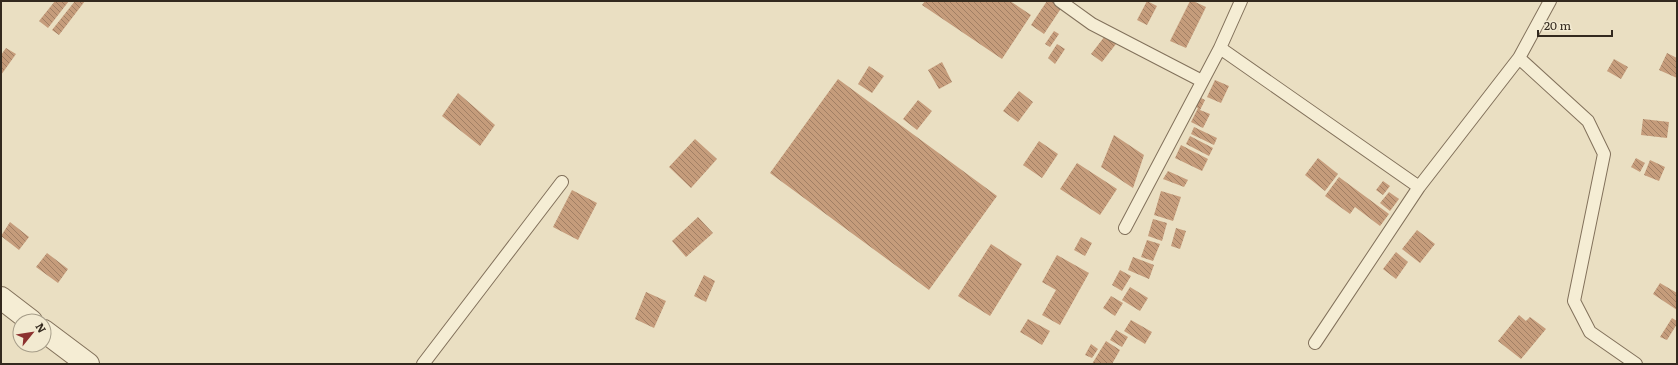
<svg xmlns="http://www.w3.org/2000/svg" width="1678" height="365" viewBox="0 0 1678 365" font-family="Literata,serif">
  <style>
    .building { fill: url(#building-back-hatch) }
    .lines { fill: none; stroke-linecap: round; stroke-linejoin: round }
    .service-casing { stroke: #82715b; stroke-width: 14 }
    .minor-casing { stroke: #82715b; stroke-width: 24 }
    .service { stroke: #f5edd4; stroke-width: 12 }
    .minor { stroke: #f5edd4; stroke-width: 22 }
  </style>
  <defs>
    <pattern id="building-back-hatch" width="6" height="6" patternUnits="userSpaceOnUse"><rect width="6" height="6" fill="#c59c7b"/><path d="M-1 5l2 2M0 0l6 6M5-1l2 2" fill="none" stroke="#a17f64"/></pattern>
  </defs>
  <rect width="100%" height="100%" fill="#eadfc2"/>
  <path class="building" d="M 55,1 L 69,1 L 48,28 L 39,21 Z
    M 75,1 L 85,1 L 59,35 L 52,30 Z
    M 925,1 L 1010,1 L 1031,15 L 1002,59 L 922,5 Z
    M 1047,1 L 1053,1 L 1062,7 L 1044,34 L 1031,25 Z
    M 1147,1 L 1157,6 L 1147,25 L 1137,20 Z
    M 1190,1 L 1193,1 L 1206,7 L 1186,48 L 1170,41 Z
    M 1054,31 L 1059,34 L 1050,47 L 1045,44 Z
    M 1105,36 L 1116,44 L 1102,62 L 1091,54 Z
    M 1057,44 L 1065,49 L 1055,64 L 1048,58 Z
    M 6,48 L 16,54 L 1,75 L 1,55 Z
    M 1667,53 L 1677,58 L 1677,78 L 1659,70 Z
    M 1614,59 L 1628,67 L 1621,79 L 1607,71 Z
    M 942,62 L 952,82 L 939,89 L 928,70 Z
    M 869,66 L 884,76 L 872,93 L 858,84 Z
    M 838,79 L 997,196 L 929,290 L 770,173 Z
    M 1215,80 L 1229,86 L 1221,103 L 1207,97 Z
    M 1019,91 L 1033,102 L 1018,122 L 1003,111 Z
    M 458,93 L 495,125 L 480,146 L 442,116 Z
    M 1199,97 L 1205,100 L 1200,110 L 1210,114 L 1203,128 L 1191,122 L 1198,108 L 1194,106 Z
    M 918,100 L 932,111 L 917,130 L 903,119 Z
    M 1643,119 L 1669,122 L 1667,138 L 1641,135 Z
    M 1194,127 L 1217,138 L 1214,145 L 1191,134 Z
    M 1114,135 L 1144,155 L 1133,188 L 1101,167 Z
    M 1190,136 L 1213,148 L 1209,156 L 1186,144 Z
    M 695,139 L 717,159 L 691,188 L 669,167 Z
    M 1039,141 L 1058,154 L 1042,178 L 1023,165 Z
    M 1181,145 L 1208,159 L 1202,171 L 1175,158 Z
    M 1318,158 L 1338,174 L 1325,191 L 1305,175 Z
    M 1636,158 L 1645,163 L 1640,172 L 1631,167 Z
    M 1650,160 L 1665,167 L 1659,181 L 1644,175 Z
    M 1077,163 L 1117,189 L 1100,215 L 1060,189 Z
    M 1168,171 L 1188,180 L 1184,187 L 1163,179 Z
    M 1339,177 L 1389,214 L 1380,226 L 1355,207 L 1350,214 L 1325,196 Z
    M 1383,181 L 1390,186 L 1383,195 L 1376,190 Z
    M 572,190 L 597,203 L 578,240 L 553,227 Z
    M 1161,191 L 1181,197 L 1173,221 L 1154,215 Z
    M 1389,192 L 1399,199 L 1390,211 L 1380,203 Z
    M 698,217 L 713,233 L 686,257 L 672,241 Z
    M 1153,219 L 1167,223 L 1162,241 L 1148,236 Z
    M 10,222 L 29,237 L 19,250 L 1,236 Z
    M 1176,228 L 1186,231 L 1180,249 L 1171,246 Z
    M 1417,230 L 1435,244 L 1420,263 L 1402,249 Z
    M 1081,237 L 1092,243 L 1085,256 L 1074,250 Z
    M 1147,240 L 1160,244 L 1153,261 L 1141,257 Z
    M 991,244 L 1022,264 L 990,316 L 958,296 Z
    M 1396,252 L 1408,262 L 1396,279 L 1383,269 Z
    M 47,253 L 68,269 L 58,283 L 36,267 Z
    M 1057,255 L 1089,273 L 1060,325 L 1042,315 L 1056,290 L 1042,282 Z
    M 1133,257 L 1154,265 L 1149,279 L 1128,270 Z
    M 1120,270 L 1131,276 L 1122,291 L 1112,285 Z
    M 704,275 L 715,281 L 706,302 L 694,296 Z
    M 1660,283 L 1677,293 L 1677,310 L 1653,294 Z
    M 1130,287 L 1148,298 L 1140,311 L 1122,300 Z
    M 646,292 L 666,301 L 654,328 L 635,319 Z
    M 1111,296 L 1123,303 L 1115,316 L 1103,308 Z
    M 1519,315 L 1526,321 L 1530,317 L 1546,329 L 1521,359 L 1498,341 Z
    M 1672,318 L 1677,321 L 1677,324 L 1667,340 L 1660,337 Z
    M 1028,319 L 1050,331 L 1042,345 L 1020,332 Z
    M 1131,320 L 1152,332 L 1145,344 L 1124,331 Z
    M 1116,330 L 1128,337 L 1122,347 L 1110,340 Z
    M 1106,341 L 1120,350 L 1112,364 L 1092,364 Z
    M 1091,344 L 1098,349 L 1092,358 L 1085,355 Z"/>
  <g class="lines">
    <defs>
      <path id="service" d="M 1060,1 L 1092,24 L 1202,81
        M 1220,48 L 1241,1
        M 1519,58 L 1588,121 L 1604,154 L 1574,301 L 1590,332 L 1636,364
        M 1125,228 L 1220,48 L 1419,187
        M 1315,343 L 1419,187 L 1519,58 L 1550,1
        M 423,364 L 562,182"/>
      <path id="minor" d="M 1,298 L 31,321
        M 44,331 L 88,364"/>
    </defs>
    <use href="#service" class="service-casing"/>
    <use href="#minor" class="minor-casing"/>
    <use href="#service" class="service"/>
    <use href="#minor" class="minor"/>
  </g>
  <rect width="1678" height="365" fill="none" stroke="#33291e" stroke-width="4"/>
  <g transform="translate(32 333) rotate(60)"><circle r="19" fill="#f2ead1" stroke="#a69d89"/>
  <path d="M0-3L7 15L0 10L-7 15Z" fill="#8c3230"/>
  <text y="-6" font-size="11" font-weight="bold" text-anchor="middle" fill="#33291e">N</text>
  </g>
  <path d="M1538 30v6h74v-6" fill="none" stroke="#33291e" stroke-width="2"/>
  <text x="1544" y="30" font-size="12" fill="#33291e" stroke="#f2ead1" stroke-width="3" paint-order="stroke">20 m</text>
</svg>
